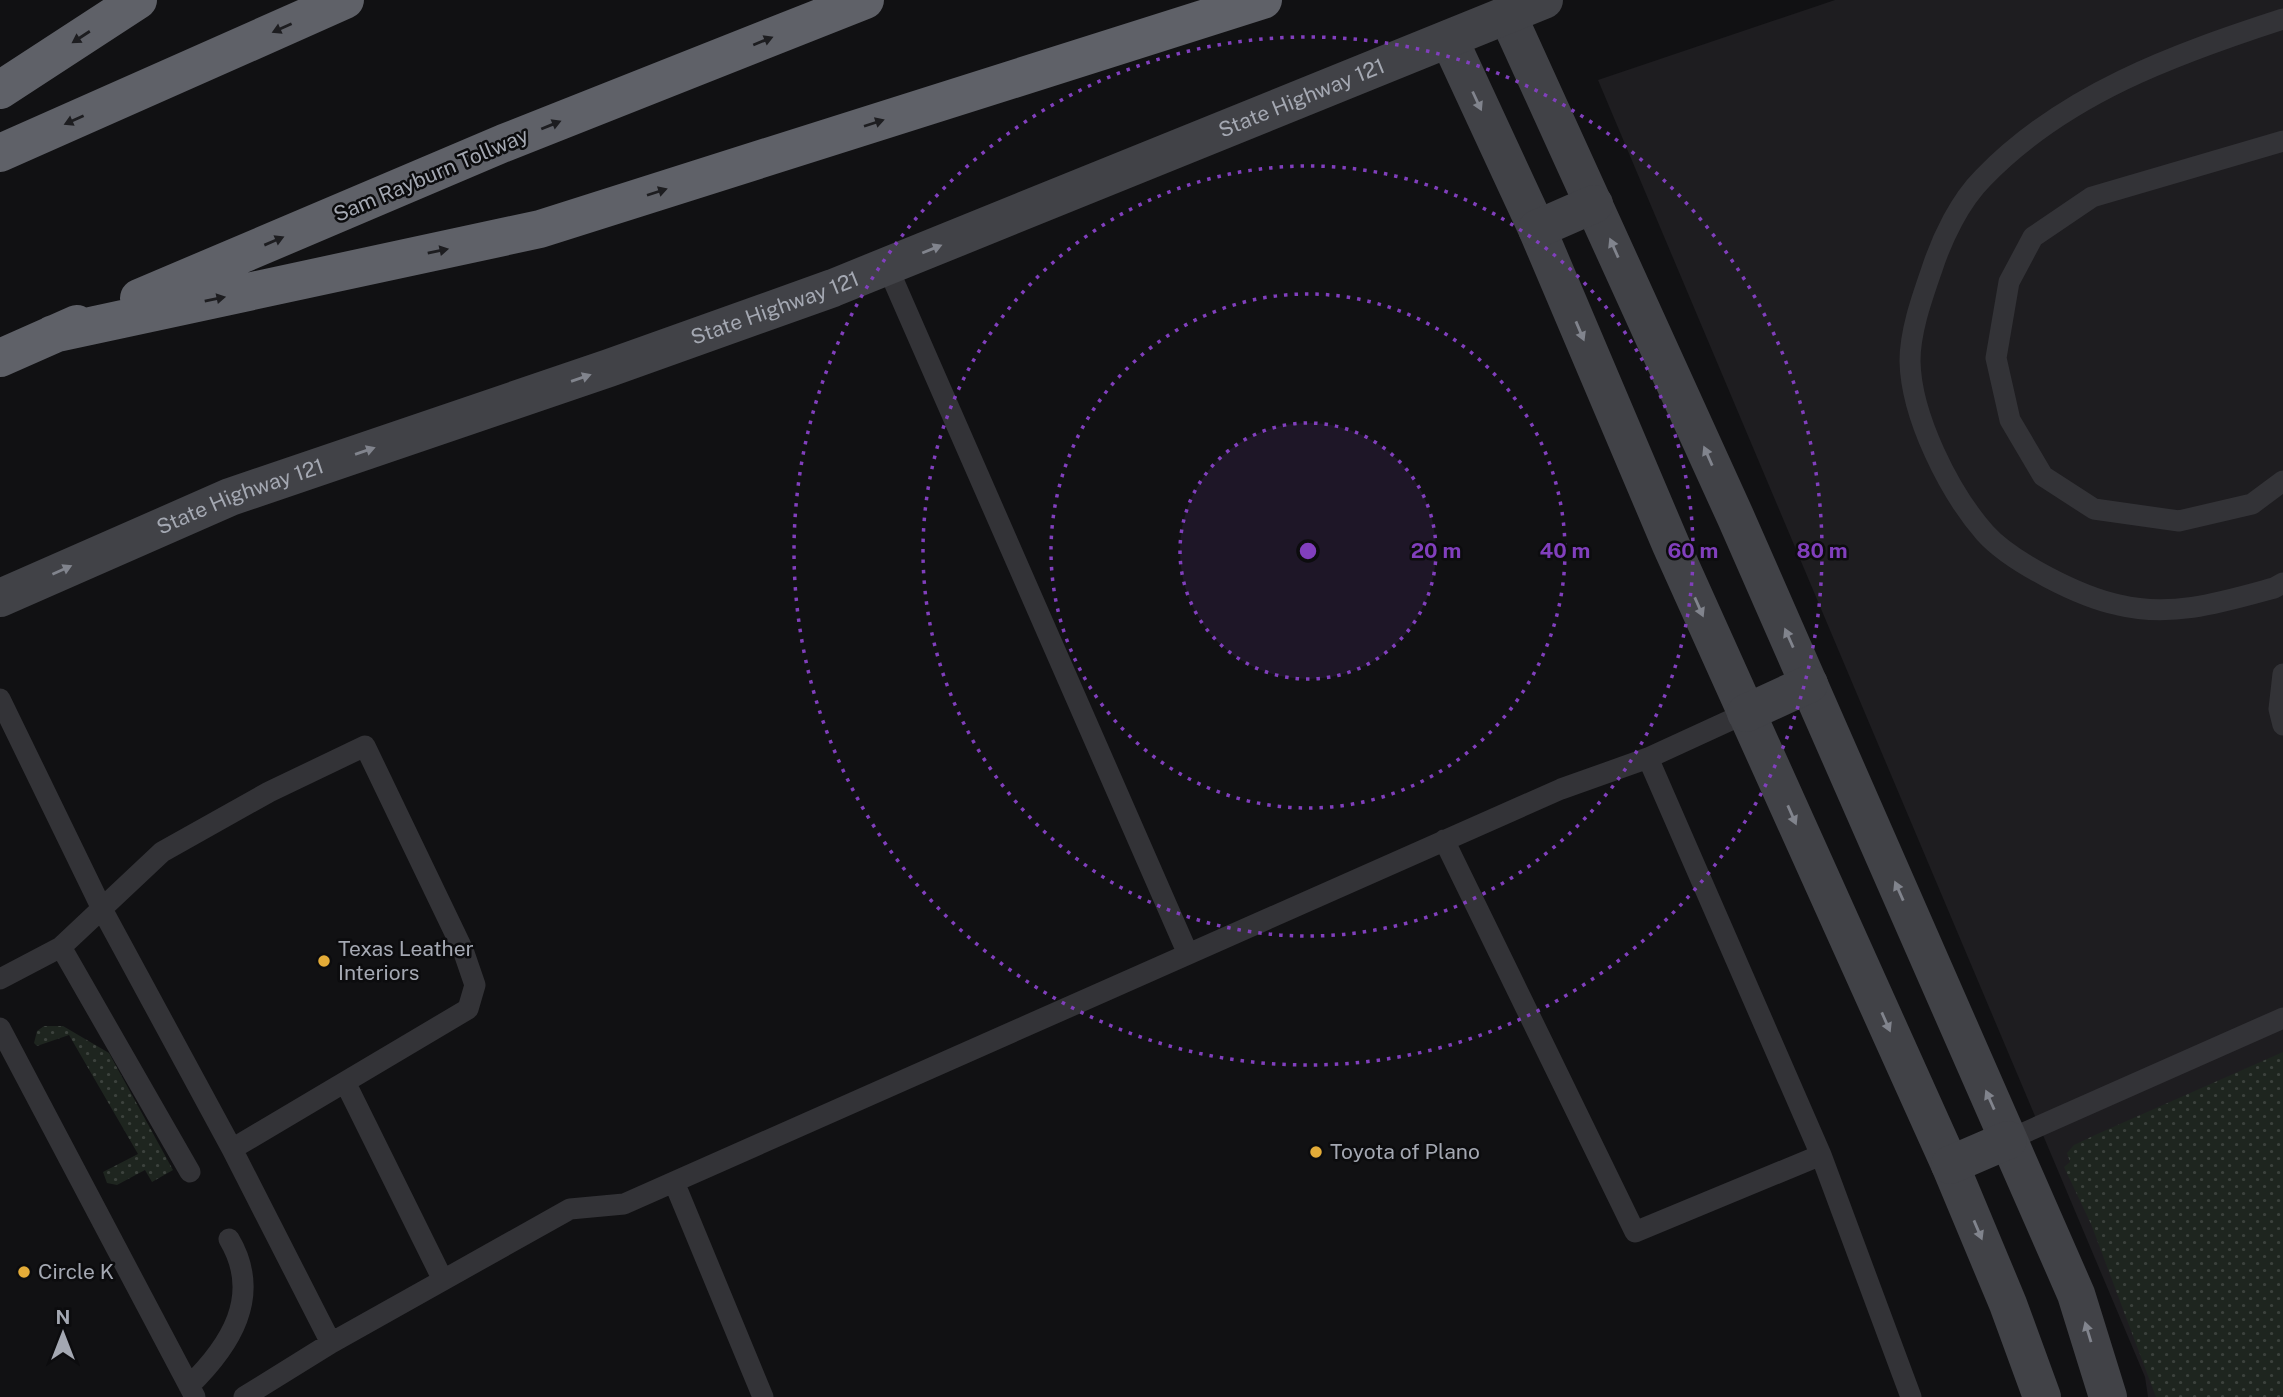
<svg xmlns="http://www.w3.org/2000/svg" width="2283" height="1397" viewBox="0 0 2283 1397" font-family="'Public Sans',sans-serif">
  <style>
    .built { fill: #1e1d20 }
    .grass { fill: url(#grass-dots) }
    .lines { fill: none; stroke-linecap: round; stroke-linejoin: round }
    .lane { stroke: #333337; stroke-width: 21 }
    .secondary { stroke: #414247; stroke-width: 38 }
    .highway { stroke: #5f6168; stroke-width: 38 }
    .oneway { fill: #1d1d20 }
    .oneway2 { fill: #81848d }
    .ring { fill: none; stroke: #813fbd; stroke-width: 3.5; stroke-dasharray: 3.5 7 }
    .poi-dot { fill: #e4ac38; stroke: #0c0c0e; stroke-width: 2.5 }
    .labels { text-anchor: middle; stroke-width: 5; stroke-linejoin: round; paint-order: stroke }
    .street-label { font-size: 21px; fill: #a4a8b2; stroke: #0c0c0e }
    .poi-label { font-size: 21px; fill: #a4a8b2; stroke: #0c0c0e; text-anchor: start }
    .centre { fill: #813fbd; stroke: #0c0c0e; stroke-width: 3.5 }
    .ring-label { font-size: 21px; text-anchor: middle; font-weight: bold; fill: #813fbd; stroke: #0c0c0e; stroke-width: 5; stroke-linejoin: round; paint-order: stroke }
  </style>
  <defs>
    <pattern id="grass-dots" width="8" height="8" patternUnits="userSpaceOnUse" patternTransform="scale(1.75)"><rect width="8" height="8" fill="#1e251f"/><path d="M2 2h.1M6 6h.1" fill="none" stroke="#3c423d" stroke-width="1.8" stroke-linecap="round"/></pattern>
  </defs>
  <rect width="100%" height="100%" fill="#111113"/>
  <path class="built" d="M 1835,0 L 2283,0 L 2283,1397 L 2148,1397 L 2145,1377 L 1598,80 Z"/>
  <path class="grass" d="M 44,1026 L 63,1026 L 109,1053 L 173,1170 L 152,1182 L 145,1170 L 117,1185 L 107,1183 L 103,1172 L 138,1154 L 69,1035 L 37,1046 L 34,1043 L 37,1031 Z
    M 2283,1052 L 2283,1397 L 2156,1397 L 2091,1224 L 2064,1167 L 2070,1162 L 2067,1153 L 2074,1145 L 2095,1135 Z"/>
  <g class="lines">
    <path class="lane" d="M 2283,19 C 2175,54 2064,94 1983,178 C 1960,201 1942,238 1932,269 C 1922,298 1910,331 1910,361 C 1911,416 1949,492 1985,533 C 2011,562 2080,597 2119,605 C 2172,618 2223,602 2274,588 L 2283,583
      M 2283,141 L 2092,197 L 2033,237 L 2009,282 L 1996,358 L 2010,420 L 2043,476 L 2094,509 L 2179,521 L 2252,504 L 2283,481
      M 887,266 L 1188,954
      M 2283,674 L 2279,709 L 2283,725
      M 0,699 L 103,911 L 232,1149 L 331,1343 L 244,1397
      M 1648,758 L 1821,1155
      M 1444,840 L 1635,1232 L 1821,1155 L 1911,1397
      M 61,947 L 190,1172
      M 0,979 L 61,947 L 162,852 L 269,792 L 365,746 L 463,950 L 475,985 L 468,1009 L 232,1149
      M 0,1028 L 195,1397
      M 345,1082 L 442,1278
      M 2008,1140 L 2283,1018
      M 674,1182 L 763,1397
      M 331,1343 L 570,1209 L 624,1204 L 1561,789 L 1648,758 L 1746,713
      M 189,1386 C 230,1346 263,1296 229,1239"/>
    <g class="secondary">
      <path d="M 1507,14 L 1736,518 L 2076,1294 L 2108,1397"/>
      <path d="M 1449,39 L 1537,229 L 1671,545 L 1950,1165 L 2008,1304 L 2042,1397"/>
      <path d="M 1537,229 L 1594,204"/>
      <path id="s1" d="M 0,598 L 230,497 L 609,368 L 833,288 L 1544,0"/>
      <path d="M 1746,713 L 1809,684"/>
      <path d="M 1950,1165 L 2008,1140"/>
    </g>
    <path class="highway" d="M 0,90 L 138,0
      M 0,153 L 345,0
      M 139,298 L 504,143 L 865,0
      M 53,334 L 540,229 L 1263,0
      M 0,358 L 77,324"/>
  </g>
  <defs><path id="oneway-solid" d="M-6-.8H1V-3.2L6.5 0L1 3.2V.8H-6Z" transform="scale(1.75)"/></defs>
  <g class="oneway">
    <use href="#oneway-solid" transform="translate(282 28) rotate(156)"/>
    <use href="#oneway-solid" transform="translate(81 37) rotate(147)"/>
    <use href="#oneway-solid" transform="translate(763 41) rotate(-22)"/>
    <use href="#oneway-solid" transform="translate(74 120) rotate(156)"/>
    <use href="#oneway-solid" transform="translate(874 123) rotate(-18)"/>
    <use href="#oneway-solid" transform="translate(551 125) rotate(-22)"/>
    <use href="#oneway-solid" transform="translate(657 192) rotate(-18)"/>
    <use href="#oneway-solid" transform="translate(274 241) rotate(-23)"/>
    <use href="#oneway-solid" transform="translate(438 251) rotate(-12)"/>
    <use href="#oneway-solid" transform="translate(215 299) rotate(-12)"/>
  </g>
  <g class="oneway2">
    <use href="#oneway-solid" transform="translate(1477 101) rotate(65)"/>
    <use href="#oneway-solid" transform="translate(1614 248) rotate(-114)"/>
    <use href="#oneway-solid" transform="translate(932 249) rotate(-22)"/>
    <use href="#oneway-solid" transform="translate(1580 331) rotate(67)"/>
    <use href="#oneway-solid" transform="translate(581 378) rotate(-19)"/>
    <use href="#oneway-solid" transform="translate(365 451) rotate(-19)"/>
    <use href="#oneway-solid" transform="translate(1708 456) rotate(-114)"/>
    <use href="#oneway-solid" transform="translate(62 570) rotate(-24)"/>
    <use href="#oneway-solid" transform="translate(1699 607) rotate(66)"/>
    <use href="#oneway-solid" transform="translate(1789 638) rotate(-114)"/>
    <use href="#oneway-solid" transform="translate(1792 815) rotate(66)"/>
    <use href="#oneway-solid" transform="translate(1899 891) rotate(-114)"/>
    <use href="#oneway-solid" transform="translate(1886 1022) rotate(66)"/>
    <use href="#oneway-solid" transform="translate(1990 1100) rotate(-114)"/>
    <use href="#oneway-solid" transform="translate(1978 1230) rotate(67)"/>
    <use href="#oneway-solid" transform="translate(2088 1332) rotate(-107)"/>
  </g>
  <circle cx="1308" cy="551" r="128" fill="#813fbd" fill-opacity=".12"/>
  <g class="ring">
    <circle cx="1308" cy="551" r="128"/>
    <circle cx="1308" cy="551" r="257"/>
    <circle cx="1308" cy="551" r="385"/>
    <circle cx="1308" cy="551" r="514"/>
  </g>
  <g class="poi-dot">
    <circle cx="324" cy="961" r="7"/>
    <circle cx="1316" cy="1152" r="7"/>
    <circle cx="24" cy="1272" r="7"/>
  </g>
  <g class="labels">
    <g class="street-label">
      <text dy="7" stroke="none"><textPath href="#s1" startOffset="1395">State Highway 121</textPath></text>
      <text transform="translate(431 175) rotate(-23)" y="7">Sam Rayburn Tollway</text>
      <text dy="7" stroke="none"><textPath href="#s1" startOffset="828">State Highway 121</textPath></text>
      <text dy="7" stroke="none"><textPath href="#s1" startOffset="261">State Highway 121</textPath></text>
    </g>
    <g class="poi-label">
      <text x="338" y="956">Texas Leather<tspan x="338" dy="24">Interiors</tspan></text>
      <text x="1330" y="1159">Toyota of Plano</text>
      <text x="38" y="1279">Circle K</text>
    </g>
  </g>
  <circle cx="1308" cy="551" r="10" class="centre"/>
  <g class="ring-label">
    <text x="1436" y="558">20 m</text>
    <text x="1565" y="558">40 m</text>
    <text x="1693" y="558">60 m</text>
    <text x="1822" y="558">80 m</text>
  </g>
  <g transform="translate(63 1334)" stroke="#0c0c0e" stroke-width="5" paint-order="stroke">
  <path d="M0-5L12 26L0 18L-12 26Z" fill="#a4a8b2"/>
  <text y="-10" font-size="19" font-weight="bold" text-anchor="middle" fill="#a4a8b2">N</text>
  </g>
</svg>
